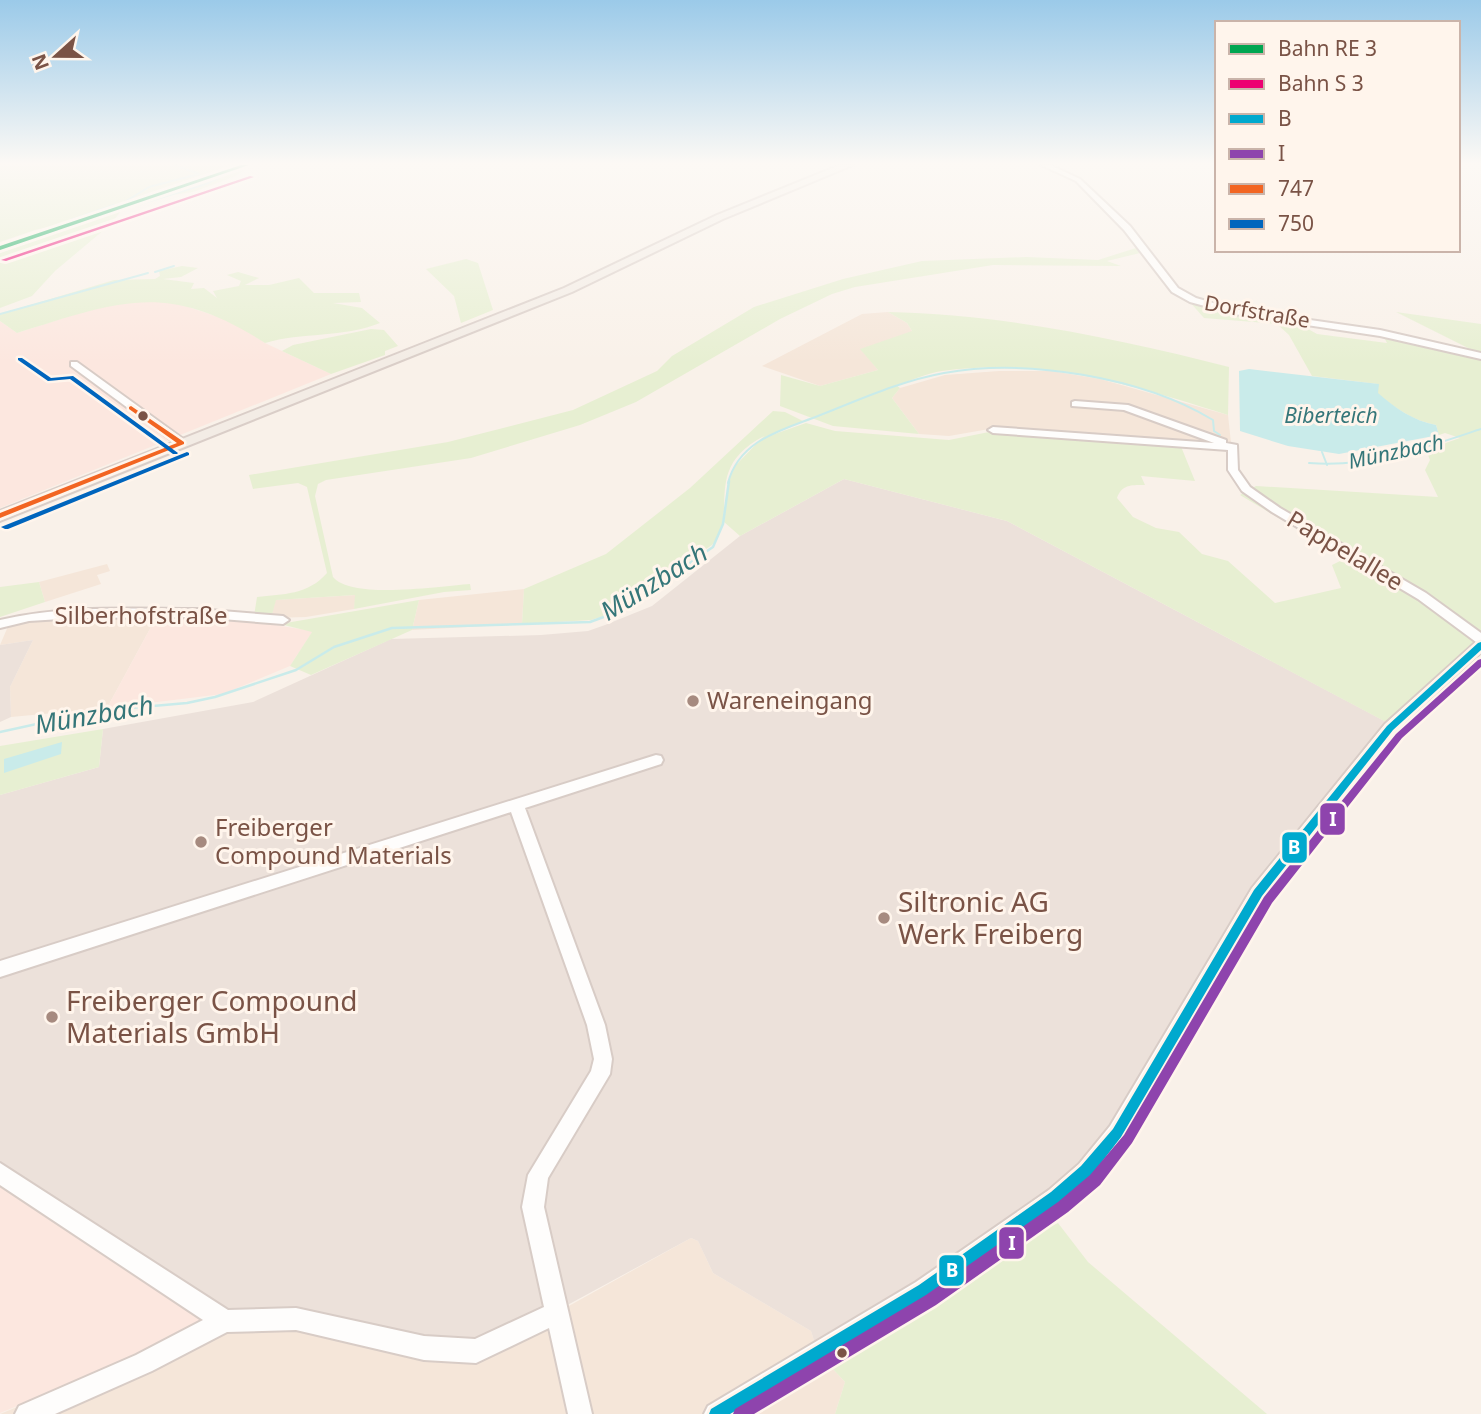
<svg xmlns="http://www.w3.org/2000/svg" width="1481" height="1414" viewBox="0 0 1481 1414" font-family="'Noto Sans',sans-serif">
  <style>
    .residential { fill: #f5e6d9 }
    .commercial { fill: #fce7df }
    .industrial { fill: #ece1da }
    .green { fill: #e7efd2 }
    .water { fill: #c9ebea }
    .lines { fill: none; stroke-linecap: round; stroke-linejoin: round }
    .stream-far1 { stroke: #c9ebea; stroke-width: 2 }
    .stream { stroke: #c9ebea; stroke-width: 2.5 }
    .minor-casing { stroke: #d8ccc6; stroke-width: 4 }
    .major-casing { stroke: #dacec8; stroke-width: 4 }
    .minor { fill: #fefdfc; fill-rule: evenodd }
    .major { fill: #f3ece5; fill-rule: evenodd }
    .bus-1-casing { stroke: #fff5ec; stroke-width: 5 }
    .bus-2-casing { stroke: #fff5ec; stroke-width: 5 }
    .bus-3-casing { stroke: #fff5ec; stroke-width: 5 }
    .bus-4-casing { stroke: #fff5ec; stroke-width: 5 }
    .bus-1 { fill: #00a9ce; fill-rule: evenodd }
    .bus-2 { fill: #8e44ad; fill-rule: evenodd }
    .bus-3 { fill: #f26522; fill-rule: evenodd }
    .bus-4 { fill: #0065bd; fill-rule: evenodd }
    .rail-1-casing { stroke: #fff5ec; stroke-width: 6 }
    .rail-2-casing { stroke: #fff5ec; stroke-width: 6 }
    .rail-1 { fill: #00a651; fill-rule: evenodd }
    .rail-2 { fill: #ed0172; fill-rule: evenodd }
    .bus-dot { fill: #7a5346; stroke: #fff5ec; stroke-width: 2.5 }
    .poi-dot { fill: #a68a7f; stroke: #fff5ec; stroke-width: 2.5 }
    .labels { text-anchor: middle; stroke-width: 6; stroke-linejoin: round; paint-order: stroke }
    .far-street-label { font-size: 21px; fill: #7a5346; stroke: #fff5ec }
    .far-water-label { font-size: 21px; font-style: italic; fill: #357679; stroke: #fff5ec }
    .street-label { font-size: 24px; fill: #7a5346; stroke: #fff5ec }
    .poi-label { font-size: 24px; fill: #7a5346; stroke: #fff5ec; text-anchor: start }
    .water-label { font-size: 26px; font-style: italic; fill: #357679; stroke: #fff5ec }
    .near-poi-label { font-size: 28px; fill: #7a5346; stroke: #fff5ec; text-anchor: start }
    .line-badge { stroke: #fff5ec; stroke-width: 2.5 }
    .badge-label { font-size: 19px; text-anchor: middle; font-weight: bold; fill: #fff }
  </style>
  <rect width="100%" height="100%" fill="#f9f1e9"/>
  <path class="residential" d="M 888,312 L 907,323 L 912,331 L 912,334 L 861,349 L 878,370 L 820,386 L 762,366 L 862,314 Z
    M 999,371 L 1052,371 L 1100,379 L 1228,415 L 1231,443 L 995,428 L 949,436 L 919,434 L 892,398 L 900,388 L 945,375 Z
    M 107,564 L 110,571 L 97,575 L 101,584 L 45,602 L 39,582 Z
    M 524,589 L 522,624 L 412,630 L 419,600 Z
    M 356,595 L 354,609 L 306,617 L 271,618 L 275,600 Z
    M 158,614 L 107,708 L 11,717 L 10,687 L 33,640 L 0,645 L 9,624 L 29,620 Z
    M 691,1238 L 698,1241 L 713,1273 L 811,1331 L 818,1353 L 845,1382 L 835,1414 L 0,1414 L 137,1358 L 206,1310 L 558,1312 Z"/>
  <path class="commercial" d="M 136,300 L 176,303 L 234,322 L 265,343 L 331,374 L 0,508 L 0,321 L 17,333 L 101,306 Z
    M 197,613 L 313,631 L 290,666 L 223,694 L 107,708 L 158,614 Z
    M 0,1173 L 206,1310 L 195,1329 L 137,1358 L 0,1413 Z"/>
  <path class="industrial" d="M 844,479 L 1007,521 L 1392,725 L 1262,887 L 1105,1135 L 1062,1183 L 818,1353 L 811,1331 L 713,1273 L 698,1241 L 691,1238 L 505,1339 L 462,1345 L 206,1310 L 0,1177 L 0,795 L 99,767 L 103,729 L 253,702 L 391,639 L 541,635 L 588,631 L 605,625 L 652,606 L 740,536 Z
    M 33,640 L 10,687 L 11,717 L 0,722 L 0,645 Z"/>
  <path class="green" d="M 0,165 L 251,165 L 236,176 L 193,192 L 166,196 L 121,211 L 111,224 L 55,271 L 32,296 L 0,308 L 0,253 L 109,214 L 35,230 L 0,242 Z
    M 1136,248 L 1140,253 L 1107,261 L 1121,266 L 993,265 L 855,287 L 832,294 L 780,319 L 636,402 L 580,425 L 471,458 L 326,480 L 318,484 L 315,496 L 333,577 C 352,600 440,586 470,584 L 471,590 L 444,592 L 354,609 L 355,595 L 276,600 L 271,618 L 254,616 L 257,597 C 283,594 308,595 327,573 L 307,487 L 298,483 L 253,489 L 249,475 L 448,442 L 573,410 L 657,371 L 672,356 L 754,307 L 843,279 L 922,261 L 1026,257 L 1098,260 Z
    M 466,259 L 478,263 L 493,310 L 461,323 L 454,296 L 426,269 Z
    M 182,266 L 198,268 L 181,277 L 163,279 L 194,283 L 191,289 L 204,288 L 217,298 L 213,291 L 239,286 L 241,281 L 227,275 L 238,272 L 259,278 L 245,285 L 269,285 L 299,278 L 314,293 L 359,293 L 361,302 L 333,303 L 362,308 L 380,323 C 343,338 302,332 265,343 C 167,280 120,301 17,333 L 0,321 L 0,314 L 114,280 L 155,279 L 160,276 L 159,271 Z
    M 1188,300 L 1294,321 L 1317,334 L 1387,343 L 1381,331 L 1476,352 L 1396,312 L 1481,324 L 1481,635 L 1386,722 L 1007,521 L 844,479 L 740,536 L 724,522 L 728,482 L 735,466 L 764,436 C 701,469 740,512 712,545 L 607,615 L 591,620 L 522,624 L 524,589 L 606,554 L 690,488 L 773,411 L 785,412 L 803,421 L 772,435 L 806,423 L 835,431 L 949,440 L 994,431 L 1180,444 L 1195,481 L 1141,476 L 1145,485 C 1132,485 1122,484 1117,498 L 1133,517 L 1156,528 L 1179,532 L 1202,554 L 1228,561 L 1275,603 L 1341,588 L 1332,565 L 1346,558 L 1240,495 L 1256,486 L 1438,497 L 1425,470 L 1430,460 L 1426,450 L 1460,438 L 1445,433 L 1439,435 L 1436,425 C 1414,421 1395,408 1378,394 L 1378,384 L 1312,376 L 1289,335 L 1277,324 L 1204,318 Z
    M 888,312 C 1002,314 1119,339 1229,367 L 1228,415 C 1133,385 1044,357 942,371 C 927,373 911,381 896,385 L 900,388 L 892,398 L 919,434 L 833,426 L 780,406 L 781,375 L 820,386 L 878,370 L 860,349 L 912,331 L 907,323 Z
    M 371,329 L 384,330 L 398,346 L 385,351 L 385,355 L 331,374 L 282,351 L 293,345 Z
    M 39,582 L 45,602 L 0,617 L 0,587 Z
    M 419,600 L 412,630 L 311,675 L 290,666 L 312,632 L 280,624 Z
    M 103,729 L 99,767 L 0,795 L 0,746 Z
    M 1058,1223 L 1088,1262 L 1267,1414 L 835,1414 L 845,1382 L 818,1353 L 914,1311 L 1029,1237 Z"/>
  <path class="water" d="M 1249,369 L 1379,384 L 1378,393 C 1395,408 1414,421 1436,425 L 1439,435 L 1339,454 L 1288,446 L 1240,431 L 1239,371 Z
    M 62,742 L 61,754 L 4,773 L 4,759 Z"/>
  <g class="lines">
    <path class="stream-far1" d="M 123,203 L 149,187 L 199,174 L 175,165
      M 120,210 L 206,184 L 222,176
      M 71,220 L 114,205
      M 60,229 L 114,212
      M 155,272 L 174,266
      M 0,314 L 148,273
      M 1322,452 L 1327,465
      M 1309,463 C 1370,468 1424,448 1481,429
      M 728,483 C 739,440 782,430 818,416 C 859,400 900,381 944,373 C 1026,358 1142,377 1213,420 L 1214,431 L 1220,435"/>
    <path class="stream" d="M 0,732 L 96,711 L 187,703 L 215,697 L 296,670 L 334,647 L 392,628 L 590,622 L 620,611 L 713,547 L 723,524 L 729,481"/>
    <defs>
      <path id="minor" d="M 1041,165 L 1050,165 L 1080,179 L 1130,226 L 1178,288 L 1196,298 L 1234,309 L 1380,330 L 1481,353 L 1481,359 L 1380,336 L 1234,314 L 1190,302 L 1172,292 L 1124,230 L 1076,181 Z
        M 71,362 L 77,362 L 186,441 L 186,445 L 178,445 L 71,366 Z
        M 1075,401 L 1128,405 L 1226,440 L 1226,443 L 1237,445 L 1238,470 L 1250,487 L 1280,508 L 1426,593 L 1481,633 L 1481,652 L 1395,732 L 1264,898 L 1124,1140 L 1093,1178 L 1063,1204 L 932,1298 L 739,1414 L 704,1414 L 708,1406 L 916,1282 L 1049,1190 L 1079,1164 L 1110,1126 L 1252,888 L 1385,724 L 1476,642 L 1418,599 L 1272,512 L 1242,491 L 1228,470 L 1228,450 L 993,433 L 988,430 L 993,427 L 1214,443 L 1124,410 L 1072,406 L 1072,402 Z
        M 197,609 L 283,616 L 289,620 L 283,624 L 197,617 L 77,618 L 29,621 L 0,628 L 0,620 C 64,605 132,609 197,609 Z
        M 656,755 L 661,756 L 663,760 L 661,764 L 525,808 L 605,1025 L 612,1059 L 610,1074 L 548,1178 L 544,1207 L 592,1414 L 568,1414 L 549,1328 L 476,1363 L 424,1360 L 296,1330 L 227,1332 L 152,1371 L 55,1414 L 15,1414 L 19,1406 L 136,1355 L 203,1320 L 0,1185 L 0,1163 L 228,1310 L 296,1308 L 424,1336 L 475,1339 L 544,1307 L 522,1207 L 528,1175 L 591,1071 L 594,1059 L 587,1025 L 511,812 L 0,977 L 0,961 Z"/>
      <path id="major" d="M 840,165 L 853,165 L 723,219 L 572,292 L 0,521 L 0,511 L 564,288 L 717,215 Z"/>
    </defs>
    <use href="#minor" class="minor-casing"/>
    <use href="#major" class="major-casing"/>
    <use href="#minor" class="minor"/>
    <use href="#major" class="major"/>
    <defs>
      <path id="bus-1" d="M 1481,642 L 1481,650 L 1393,730 L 1262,896 L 1121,1137 L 1091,1176 L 1061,1202 L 929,1295 L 730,1414 L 709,1414 L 711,1409 L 919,1285 L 1051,1192 L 1081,1166 L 1113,1129 L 1254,890 L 1387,726 L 1478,643 Z"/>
      <path id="bus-2" d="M 1481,659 L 1481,667 L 1402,738 L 1272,903 L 1132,1143 L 1100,1185 L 1068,1212 L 936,1305 L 754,1414 L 733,1414 L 735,1409 L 926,1295 L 1058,1202 L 1090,1175 L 1124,1135 L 1264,897 L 1396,734 L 1478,660 Z"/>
      <path id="bus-3" d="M 131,406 L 184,442 L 184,444 L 0,518 L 0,513 L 177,443 L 129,409 L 129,407 Z"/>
      <path id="bus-4" d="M 18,358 L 22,358 L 51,378 L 73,376 L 178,453 L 177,454 L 173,454 L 70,379 L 48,381 L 18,360 Z
        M 187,452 L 189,453 L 189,455 L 8,529 L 5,529 L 1,527 Z"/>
    </defs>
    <use href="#bus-1" class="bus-1-casing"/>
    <use href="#bus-2" class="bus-2-casing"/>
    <use href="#bus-3" class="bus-3-casing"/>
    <use href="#bus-4" class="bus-4-casing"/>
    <use href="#bus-1" class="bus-1"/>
    <use href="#bus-2" class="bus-2"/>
    <use href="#bus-3" class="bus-3"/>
    <use href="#bus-4" class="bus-4"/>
    <defs>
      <path id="rail-1" d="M 241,165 L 249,165 L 0,250 L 0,246 Z"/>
      <path id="rail-2" d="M 250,176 L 254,177 L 6,261 L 1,260 Z"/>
    </defs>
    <use href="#rail-1" class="rail-1-casing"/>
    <use href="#rail-2" class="rail-2-casing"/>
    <use href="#rail-1" class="rail-1"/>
    <use href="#rail-2" class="rail-2"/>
  </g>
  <linearGradient id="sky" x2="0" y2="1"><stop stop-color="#9bcae9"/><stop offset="0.45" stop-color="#fcf9f5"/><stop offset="1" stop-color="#fcf9f5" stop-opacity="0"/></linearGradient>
  <rect width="1481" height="363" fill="url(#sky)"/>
  <g class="bus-dot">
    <circle cx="143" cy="416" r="6"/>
    <circle cx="842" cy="1353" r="6"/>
  </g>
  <g class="poi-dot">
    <circle cx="693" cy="701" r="7"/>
    <circle cx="201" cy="842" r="7"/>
    <circle cx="884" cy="918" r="7"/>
    <circle cx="52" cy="1017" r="7"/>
  </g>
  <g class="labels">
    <g class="far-street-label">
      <text transform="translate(1257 312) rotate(10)" y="7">Dorfstraße</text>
    </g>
    <g class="far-water-label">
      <text x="1331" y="423">Biberteich</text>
      <text transform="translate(1396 452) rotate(-12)" y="7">Münzbach</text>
    </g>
    <g class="street-label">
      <text transform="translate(1345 551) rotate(31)" y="8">Pappelallee</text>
      <text x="141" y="624">Silberhofstraße</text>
    </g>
    <g class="poi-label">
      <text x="707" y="709">Wareneingang</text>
      <text x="215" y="836">Freiberger<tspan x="215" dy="28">Compound Materials</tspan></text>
    </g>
    <g class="water-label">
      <text transform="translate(654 582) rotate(-32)" y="9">Münzbach</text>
      <text transform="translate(94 715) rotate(-10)" y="9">Münzbach</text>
    </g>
    <g class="near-poi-label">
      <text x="898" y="912">Siltronic AG<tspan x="898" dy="32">Werk Freiberg</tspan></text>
      <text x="66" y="1011">Freiberger Compound<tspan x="66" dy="32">Materials GmbH</tspan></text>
    </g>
  </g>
  <g class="line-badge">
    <rect x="1319" y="802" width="27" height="34" rx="7" fill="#8e44ad"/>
    <rect x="1281" y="831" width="27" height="33" rx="7" fill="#00a9ce"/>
    <rect x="998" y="1226" width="27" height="34" rx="7" fill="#8e44ad"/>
    <rect x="938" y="1254" width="27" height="33" rx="7" fill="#00a9ce"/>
  </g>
  <g class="badge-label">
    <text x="1333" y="826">I</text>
    <text x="1294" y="854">B</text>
    <text x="1012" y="1250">I</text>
    <text x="952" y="1277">B</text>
  </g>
  <rect x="1215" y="21" width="245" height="231" fill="#fff5ec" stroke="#cab4aa" stroke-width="2"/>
  <rect x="1229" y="44" width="35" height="10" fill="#00a651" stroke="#cab4aa" stroke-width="2"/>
  <text x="1278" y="56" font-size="21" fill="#7a5346">Bahn RE 3</text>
  <rect x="1229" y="79" width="35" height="10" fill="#ed0172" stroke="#cab4aa" stroke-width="2"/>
  <text x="1278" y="91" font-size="21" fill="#7a5346">Bahn S 3</text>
  <rect x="1229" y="114" width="35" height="10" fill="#00a9ce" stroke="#cab4aa" stroke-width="2"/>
  <text x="1278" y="126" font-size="21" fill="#7a5346">B</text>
  <rect x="1229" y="149" width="35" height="10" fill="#8e44ad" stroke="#cab4aa" stroke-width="2"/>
  <text x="1278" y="161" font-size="21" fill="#7a5346">I</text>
  <rect x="1229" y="184" width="35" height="10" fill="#f26522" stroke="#cab4aa" stroke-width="2"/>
  <text x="1278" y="196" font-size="21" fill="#7a5346">747</text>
  <rect x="1229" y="219" width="35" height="10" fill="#0065bd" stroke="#cab4aa" stroke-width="2"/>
  <text x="1278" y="231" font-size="21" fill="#7a5346">750</text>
  <g transform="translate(56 56) rotate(249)" stroke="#fff5ec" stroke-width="5" paint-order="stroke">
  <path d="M0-5L12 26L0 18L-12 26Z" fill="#7a5346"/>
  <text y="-10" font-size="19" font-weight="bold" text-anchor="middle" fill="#7a5346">N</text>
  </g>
</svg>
